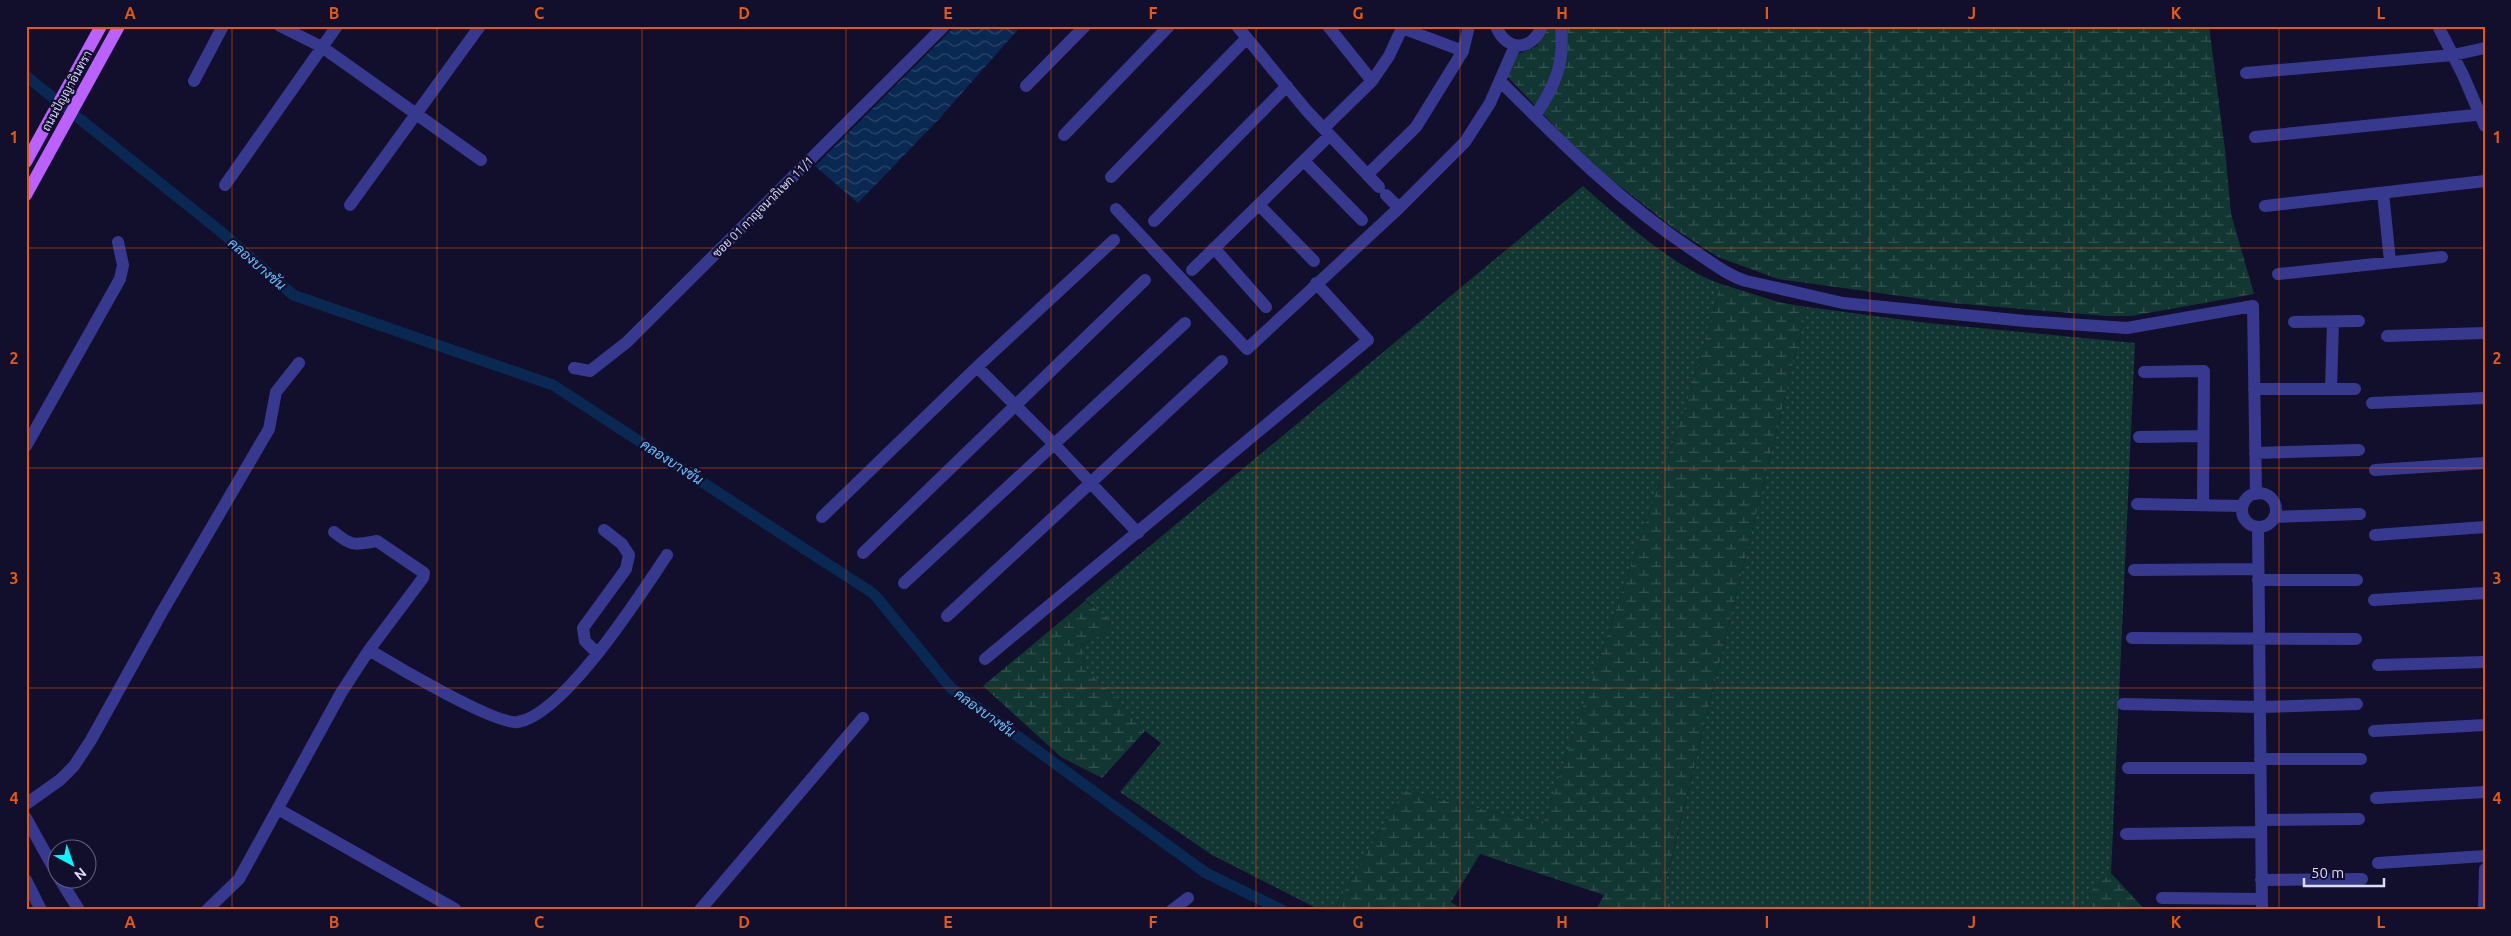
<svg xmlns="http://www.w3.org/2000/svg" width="2511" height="936" viewBox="0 0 2511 936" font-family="Ubuntu,Sarabun,sans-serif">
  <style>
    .grass { fill: url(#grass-dots) }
    .wetland { fill: url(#wetland-marsh) }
    .water { fill: url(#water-waves) }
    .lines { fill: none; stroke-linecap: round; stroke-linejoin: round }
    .canal { stroke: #092852; stroke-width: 11 }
    .minor { stroke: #37398e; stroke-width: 12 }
    .major { stroke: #bb61ff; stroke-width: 12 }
    .grid { fill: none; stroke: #e8590c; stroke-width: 1; stroke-opacity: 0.55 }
    .labels { text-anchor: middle; stroke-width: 4.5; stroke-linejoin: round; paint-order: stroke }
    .street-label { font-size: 12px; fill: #dcdaff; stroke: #120f2c }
    .water-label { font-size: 14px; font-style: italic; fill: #68c2ff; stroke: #120f2c }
    .neatline { fill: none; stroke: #e8590c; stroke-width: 2 }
    .grid-label { font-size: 16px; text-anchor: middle; font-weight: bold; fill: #e8590c }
  </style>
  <defs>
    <pattern id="grass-dots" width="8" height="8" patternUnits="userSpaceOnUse" patternTransform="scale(1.25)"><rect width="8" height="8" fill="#123733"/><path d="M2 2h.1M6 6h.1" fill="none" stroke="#345352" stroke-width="1.8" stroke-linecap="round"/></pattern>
    <pattern id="wetland-marsh" width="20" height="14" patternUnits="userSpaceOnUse" patternTransform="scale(1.25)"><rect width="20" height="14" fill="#123733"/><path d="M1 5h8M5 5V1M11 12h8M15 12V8" fill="none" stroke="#345352"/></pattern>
    <pattern id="water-waves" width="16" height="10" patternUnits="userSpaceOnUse" patternTransform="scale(1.25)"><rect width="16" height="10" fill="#092852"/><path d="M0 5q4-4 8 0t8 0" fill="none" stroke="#2c476c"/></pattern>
  </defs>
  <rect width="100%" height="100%" fill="#120f2c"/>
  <path class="grass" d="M 1583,186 C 1619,218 1676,269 1721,284 L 1691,389 L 1543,824 L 1404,790 L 1333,910 L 1320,910 L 1212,855 L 1120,792 L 1161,743 L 1145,731 L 1124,706 L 1086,669 L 1081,646 L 1107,631 L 1111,621 L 1085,600 Z
    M 1807,307 L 1928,323 L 2135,343 L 2111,873 L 2092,890 L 2092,910 L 1689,910 L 1661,902 Z"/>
  <path class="wetland" d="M 1548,26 L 2209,26 L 2225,150 L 2231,214 L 2254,294 L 2131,316 L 2106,316 L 1952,303 L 1778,279 L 1718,257 L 1672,227 L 1588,161 L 1505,74 L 1516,55 L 1537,46 Z
    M 1721,284 L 1782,303 L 1807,307 L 1661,901 L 1689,910 L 1596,910 L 1604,895 L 1480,854 L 1451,902 L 1463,910 L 1333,910 L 1404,790 L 1543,824 L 1691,389 Z
    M 1085,601 L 1111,620 L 1107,631 L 1081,646 L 1086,669 L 1124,706 L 1145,731 L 1102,778 L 1061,757 L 983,686 Z
    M 2111,873 L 2145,910 L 2092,910 L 2092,890 Z"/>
  <path class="water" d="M 955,26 L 1021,26 L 939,119 L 858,203 L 815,166 Z"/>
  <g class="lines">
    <path class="canal" d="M 26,76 L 220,231 L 293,295 L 553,385 L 874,594 L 951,688 L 1206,873 L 1282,910"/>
    <path class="minor" d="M 280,26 L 322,47 L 481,160
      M 1237,26 L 1307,111 L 1379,187
      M 1328,26 L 1372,81
      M 1496,26 C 1506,52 1532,52 1542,26
      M 2438,26 L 2463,75 L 2485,126
      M 1402,28 L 1463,51
      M 2246,73 L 2453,55 L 2485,48
      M 194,81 L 223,26
      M 1500,81 C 1562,143 1620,202 1694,251 C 1711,262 1727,275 1746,281 L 1843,303 L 2025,321 L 2127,328 L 2253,306 L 2256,494
      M 1026,86 L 1085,26
      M 1535,116 C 1555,86 1565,63 1561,26
      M 1324,128 L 1372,81 L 1389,56 L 1403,26
      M 1064,135 L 1169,26
      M 2255,137 L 2485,114
      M 1304,161 L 1362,220
      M 1367,175 L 1416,127 L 1463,51 L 1469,26
      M 1111,177 L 1247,38
      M 225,185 L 337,26
      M 2383,193 L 2390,261
      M 1386,195 L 1399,208
      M 350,205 L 480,26
      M 1259,205 L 1314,261
      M 2265,206 L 2485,181
      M 1116,209 L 1247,349 L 1399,208 L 1465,142 L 1490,103 L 1515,46
      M 1154,221 L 1287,86
      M 1214,248 L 1266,307
      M 1192,270 L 1330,135
      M 2278,274 L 2442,257
      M 2294,322 L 2359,321
      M 2387,336 L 2485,333
      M 977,367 L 1054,444 L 1138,533
      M 574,368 L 590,371 L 627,342 L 944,26
      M 2144,372 L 2204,371 L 2203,505
      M 2254,389 L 2355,389
      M 2331,389 L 2333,322
      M 2372,403 L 2485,398
      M 2139,437 L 2203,436
      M 26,446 L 120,279 L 123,265 L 118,242
      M 2255,453 L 2359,450
      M 2375,470 L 2485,463
      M2242 510a17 17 0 1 1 34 0a17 17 0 1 1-34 0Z
      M 2137,504 L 2242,506
      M 822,517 L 977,367 L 1114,240
      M 2274,517 L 2360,514
      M 2258,527 L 2262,910
      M 334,532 C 352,547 356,545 377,541 L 424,573 L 423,578 L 369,650
      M 2375,535 L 2485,527
      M 863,553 L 1145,280
      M 2134,570 L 2258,569
      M 2258,580 L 2357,580
      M 904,583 L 1185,323
      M 2374,600 L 2485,593
      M 947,616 L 1222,361
      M 2132,638 L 2356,639
      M 597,653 L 585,641 L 583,628 L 626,569 L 629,555 L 622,544 L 604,530
      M 985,659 L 1368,340 L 1316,283
      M 2378,665 L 2485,662
      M 2123,704 L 2260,707 L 2357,704
      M 2374,731 L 2485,725
      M 2260,759 L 2361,759
      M 2128,768 L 2260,768
      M 2376,798 L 2485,792
      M 26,804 L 60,780 L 74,766 L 91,740 L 162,612 L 269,429 L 276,392 L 299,363
      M 278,809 L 455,909
      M 26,818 L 58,876
      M 2261,820 L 2359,819
      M 2126,834 L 2261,832
      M 2378,863 L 2485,856
      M 59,878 L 79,910
      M 26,880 L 41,910
      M 2261,880 L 2362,879
      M 2162,898 L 2262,899
      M 207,910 L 239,879 L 341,693 L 369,650 C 392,664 497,726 518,722 C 565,714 640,595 667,555
      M 700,910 L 863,718
      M 1172,910 L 1188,898
      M 2484,910 L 2485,869"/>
    <path class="major" d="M 26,162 L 101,26
      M 26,195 L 119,26"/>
  </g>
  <path class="grid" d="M 232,26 L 232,910M 437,26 L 437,910M 642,26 L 642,910M 846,26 L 846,910M 1051,26 L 1051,910M 1256,26 L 1256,910M 1460,26 L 1460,910M 1665,26 L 1665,910M 1870,26 L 1870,910M 2074,26 L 2074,910M 2279,26 L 2279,910M 26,248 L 2485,248M 26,468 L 2485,468M 26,688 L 2485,688"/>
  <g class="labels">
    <g class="street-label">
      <text transform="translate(67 91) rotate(-61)" y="4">ถนนปัญญาอินทรา</text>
      <text transform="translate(763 207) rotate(-45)" y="4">ซอย 01 กาญจนาภิเษก 11/1</text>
    </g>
    <g class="water-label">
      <text transform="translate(257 264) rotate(41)" y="5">คลองบางชัน</text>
      <text transform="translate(672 462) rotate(33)" y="5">คลองบางชัน</text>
      <text transform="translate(985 713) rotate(36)" y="5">คลองบางชัน</text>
    </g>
  </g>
  <rect width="2511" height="936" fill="none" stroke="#120f2c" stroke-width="55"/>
  <g transform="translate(72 864) rotate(140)"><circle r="24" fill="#120f2c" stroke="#636080"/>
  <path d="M0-4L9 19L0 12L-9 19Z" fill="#06f5ff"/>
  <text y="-8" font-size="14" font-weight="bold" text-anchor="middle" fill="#dcdaff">N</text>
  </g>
  <path d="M2304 878v8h80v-8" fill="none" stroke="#dcdaff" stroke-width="2.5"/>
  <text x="2311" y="878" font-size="15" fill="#dcdaff" stroke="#120f2c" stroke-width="4" paint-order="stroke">50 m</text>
  <rect x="28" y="28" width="2456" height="880" class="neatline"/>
  <g class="grid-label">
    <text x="130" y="19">A</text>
    <text x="334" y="19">B</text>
    <text x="539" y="19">C</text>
    <text x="744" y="19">D</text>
    <text x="948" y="19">E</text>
    <text x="1153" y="19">F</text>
    <text x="1358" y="19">G</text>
    <text x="1562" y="19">H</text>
    <text x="1767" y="19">I</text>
    <text x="1972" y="19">J</text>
    <text x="2176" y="19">K</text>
    <text x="2381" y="19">L</text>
    <text x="14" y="143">1</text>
    <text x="2497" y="143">1</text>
    <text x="14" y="364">2</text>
    <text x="2497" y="364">2</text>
    <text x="14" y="584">3</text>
    <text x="2497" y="584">3</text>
    <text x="14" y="804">4</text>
    <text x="2497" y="804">4</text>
    <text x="130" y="928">A</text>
    <text x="334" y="928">B</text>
    <text x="539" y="928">C</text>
    <text x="744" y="928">D</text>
    <text x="948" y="928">E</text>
    <text x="1153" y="928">F</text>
    <text x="1358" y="928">G</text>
    <text x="1562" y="928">H</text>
    <text x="1767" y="928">I</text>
    <text x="1972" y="928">J</text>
    <text x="2176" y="928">K</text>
    <text x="2381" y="928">L</text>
  </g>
</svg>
